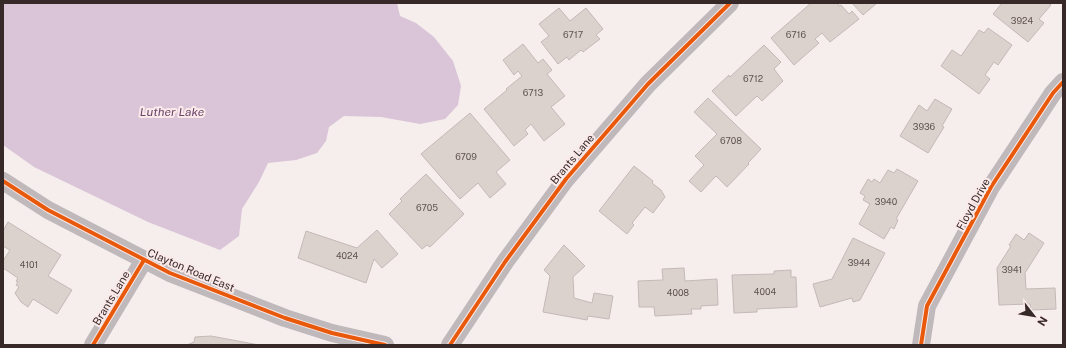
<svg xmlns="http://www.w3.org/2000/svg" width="1066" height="348" viewBox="0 0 1066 348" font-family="'Public Sans',sans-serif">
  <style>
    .water { fill: #dac4d7 }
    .building { fill: #dbd2ce; stroke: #c3bab7 }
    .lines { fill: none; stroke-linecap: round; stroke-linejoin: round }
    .street { stroke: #bfb9bb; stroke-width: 18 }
    .cycleway-casing { stroke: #faeae9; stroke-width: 6 }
    .cycleway { stroke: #e8590c; stroke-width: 4 }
    .labels { text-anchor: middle; stroke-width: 4; stroke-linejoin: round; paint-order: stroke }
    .number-label { font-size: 9px; fill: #615352 }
    .street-label { font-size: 11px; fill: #382929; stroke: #faeae9 }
    .water-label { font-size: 12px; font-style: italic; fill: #6b446c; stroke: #faeae9 }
  </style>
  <rect width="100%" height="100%" fill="#f6eeed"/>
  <path class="water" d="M 3,3 L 397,3 L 400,16 L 416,23 L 434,37 L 453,61 L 461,86 L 458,105 L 445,119 L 420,124 L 381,117 L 344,116 L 329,127 L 326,141 L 317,153 L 296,160 L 268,163 L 259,182 L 242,209 L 239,236 L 220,250 L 148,222 L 34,167 L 3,145 Z"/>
  <path class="building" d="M 811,3 L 837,3 L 839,6 L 841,5 L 849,14 L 852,11 L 859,19 L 830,42 L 822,33 L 815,39 L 819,43 L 794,65 L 771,38 Z
    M 852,3 L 877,3 L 863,15 Z
    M 1002,3 L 1048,3 L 1051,5 L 1039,19 L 1044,23 L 1028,42 L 993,14 Z
    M 559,8 L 570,21 L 586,8 L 603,29 L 596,35 L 600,39 L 583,52 L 581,50 L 569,60 L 567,57 L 558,64 L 541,42 L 549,36 L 539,24 Z
    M 988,28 L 1012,45 L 998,65 L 994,62 L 985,75 L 990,79 L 979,94 L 941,66 L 952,50 L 961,56 L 979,30 L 984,33 Z
    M 523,44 L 538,63 L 543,59 L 552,70 L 547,74 L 565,96 L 551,107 L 565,124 L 544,141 L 531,124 L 525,130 L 528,134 L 514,146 L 484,109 L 507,90 L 506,89 L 522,76 L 518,71 L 514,75 L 503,60 Z
    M 764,45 L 781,62 L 774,69 L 783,81 L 762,101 L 757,96 L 736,116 L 712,91 L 729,75 L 730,77 Z
    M 708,98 L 761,149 L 748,163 L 749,164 L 727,187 L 716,176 L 701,192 L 689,181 L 704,165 L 695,156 L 717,134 L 694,112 Z
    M 935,99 L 952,109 L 942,126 L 944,127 L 928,153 L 900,136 L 919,105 L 927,111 Z
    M 470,113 L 510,160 L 496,172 L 506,184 L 490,198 L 478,183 L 460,199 L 421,154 Z
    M 634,166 L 653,181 L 652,183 L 661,190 L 665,197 L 653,213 L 645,207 L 632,223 L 634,225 L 627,234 L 599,211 Z
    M 897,169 L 918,181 L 896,219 L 898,220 L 894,229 L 891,227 L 884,239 L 859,224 L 870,204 L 863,200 L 865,196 L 860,193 L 868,179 L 872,182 L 874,179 L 880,183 L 888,170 L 894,173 Z
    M 426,174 L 464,214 L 430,247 L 427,245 L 422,249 L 389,214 L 402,201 L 400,199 Z
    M 8,222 L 61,255 L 48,276 L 72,290 L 57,314 L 33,299 L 28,307 L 21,302 L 15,293 L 19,287 L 16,285 L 18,282 L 16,281 L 18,278 L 3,268 L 3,261 L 10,250 L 3,246 L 3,231 Z
    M 377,230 L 398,254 L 382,268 L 374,259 L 366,283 L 298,258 L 306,231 L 357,248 Z
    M 1029,233 L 1044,243 L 1025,273 L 1026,289 L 1055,288 L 1056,309 L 1031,310 L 1030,304 L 999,305 L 997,268 L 1011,246 L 1009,245 L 1016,234 L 1024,240 Z
    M 853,238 L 885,253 L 860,300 L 853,302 L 852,298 L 820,307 L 813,284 L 832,279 Z
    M 564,245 L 585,266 L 573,277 L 574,298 L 592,303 L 594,293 L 613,296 L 609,319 L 588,316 L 587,320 L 543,312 L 550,276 L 544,270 Z
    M 684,268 L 685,281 L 717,279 L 718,305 L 701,306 L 701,309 L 691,309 L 692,314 L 655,316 L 654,307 L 639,307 L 638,281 L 663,280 L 662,269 Z
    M 791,270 L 791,277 L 796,277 L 797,307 L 757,309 L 757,312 L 734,313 L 732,275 L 774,274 L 774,271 Z
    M 211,336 L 259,345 L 187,345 L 194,342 L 195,337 Z"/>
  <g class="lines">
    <path class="street" d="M 3,181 L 48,210 L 170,273 L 285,318 L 332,333 L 385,345
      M 93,345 L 144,260
      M 450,345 L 505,262 L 566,179 L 648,84 L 730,3
      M 921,345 L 927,306 L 991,187 L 1053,93 L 1063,82"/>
    <defs>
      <path id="cycleway" d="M 3,181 L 48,210 L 170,273 L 285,318 L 332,333 L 385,345
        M 93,345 L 144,260
        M 450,345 L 505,262 L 566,179 L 648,84 L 730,3
        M 921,345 L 927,306 L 991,187 L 1053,93 L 1063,82"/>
    </defs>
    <use href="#cycleway" class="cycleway-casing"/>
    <use href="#cycleway" class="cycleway"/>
  </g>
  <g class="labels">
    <g class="number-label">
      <text x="1022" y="24">3924</text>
      <text x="573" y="38">6717</text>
      <text x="796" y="38">6716</text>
      <text x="753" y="82">6712</text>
      <text x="533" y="96">6713</text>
      <text x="924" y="130">3936</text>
      <text x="731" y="144">6708</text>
      <text x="466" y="160">6709</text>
      <text x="886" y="205">3940</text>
      <text x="427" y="211">6705</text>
      <text x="347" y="259">4024</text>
      <text x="859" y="266">3944</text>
      <text x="29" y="268">4101</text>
      <text x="1012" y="273">3941</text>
      <text x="765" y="295">4004</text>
      <text x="678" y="296">4008</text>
    </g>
    <g class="street-label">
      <text transform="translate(572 159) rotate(-50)" y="4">Brants Lane</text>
      <text transform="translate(973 204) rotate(-61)" y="4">Floyd Drive</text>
      <text transform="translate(191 270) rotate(23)" y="4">Clayton Road East</text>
      <text transform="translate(111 298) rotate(-59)" y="4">Brants Lane</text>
    </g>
    <g class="water-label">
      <text x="172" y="116">Luther Lake</text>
    </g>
  </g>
  <rect width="1066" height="348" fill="none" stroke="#382929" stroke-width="8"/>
  <g transform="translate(1034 316) rotate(121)" stroke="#faeae9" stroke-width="3" paint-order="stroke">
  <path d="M0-3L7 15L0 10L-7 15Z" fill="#382929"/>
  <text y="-6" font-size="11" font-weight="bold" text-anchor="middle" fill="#382929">N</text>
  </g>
</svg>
